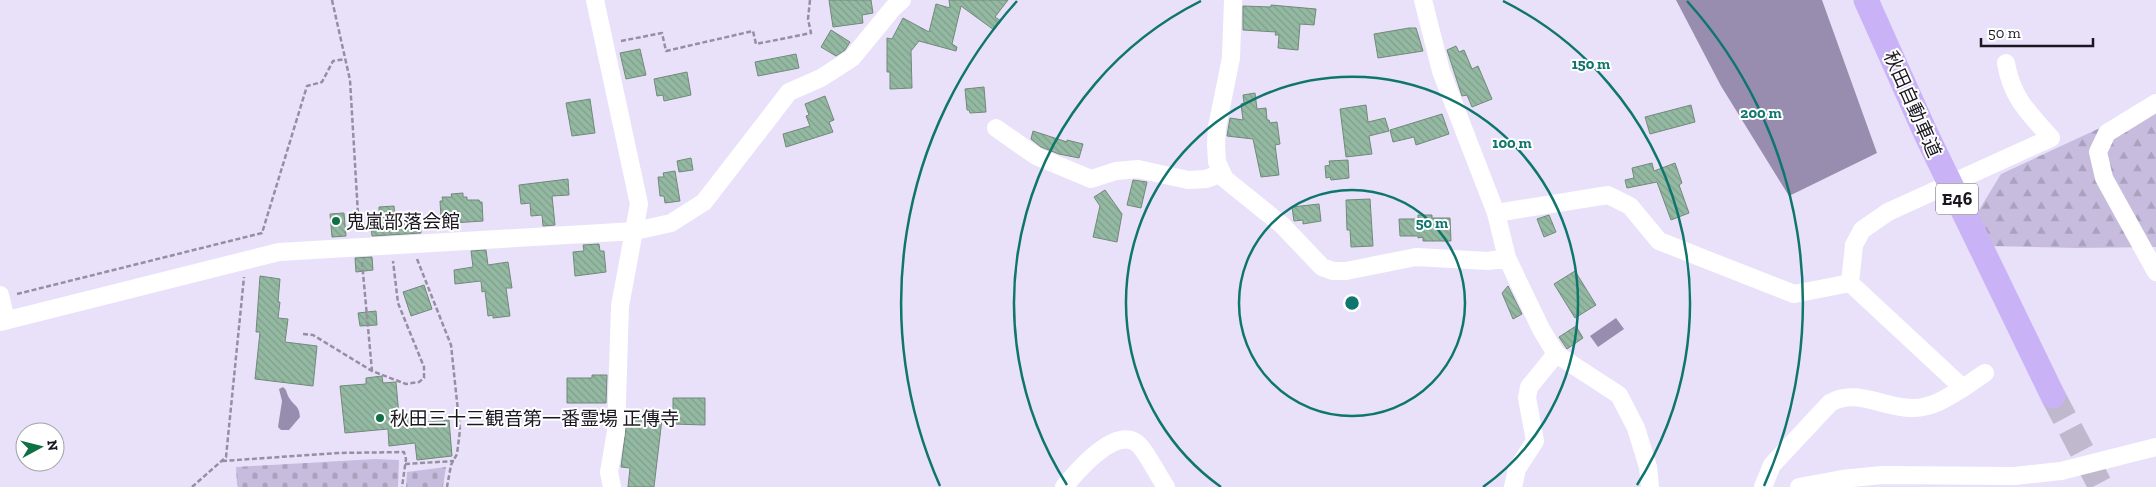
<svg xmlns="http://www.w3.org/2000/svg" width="2156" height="487" viewBox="0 0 2156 487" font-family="'Zilla Slab','Noto Sans JP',serif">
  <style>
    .forest { fill: url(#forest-firs) }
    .cemetery { fill: url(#cemetery-stones) }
    .water { fill: #988daf }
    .building { fill: url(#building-back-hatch); stroke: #72897a }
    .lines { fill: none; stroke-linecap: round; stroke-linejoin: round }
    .highway-tunnel { stroke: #c0b9ce; stroke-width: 25; stroke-dasharray: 25 12; stroke-linecap: butt }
    .path { stroke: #958fa2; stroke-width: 2.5; stroke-dasharray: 5 2.5; stroke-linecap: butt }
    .minor { stroke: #fff; stroke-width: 18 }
    .highway { stroke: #c9b3f6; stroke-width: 25 }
    .ring { fill: none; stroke: #0f766e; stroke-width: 2.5 }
    .poi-dot { fill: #107045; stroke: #fff; stroke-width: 2 }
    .labels { text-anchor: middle; stroke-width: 4; stroke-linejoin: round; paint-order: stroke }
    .shield { fill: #fff; stroke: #5f5d63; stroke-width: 1 }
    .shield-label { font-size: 18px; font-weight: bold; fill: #1a1720 }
    .street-label { font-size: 19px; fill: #1a1720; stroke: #fff }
    .poi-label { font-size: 19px; fill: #1a1720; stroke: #fff; text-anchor: start }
    .centre { fill: #0f766e; stroke: #fff; stroke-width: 2.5 }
    .ring-label { font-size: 15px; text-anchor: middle; font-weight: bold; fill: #0f766e; stroke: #fff; stroke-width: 4; stroke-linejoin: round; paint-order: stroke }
  </style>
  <defs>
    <pattern id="forest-firs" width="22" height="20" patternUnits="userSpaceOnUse" patternTransform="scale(1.25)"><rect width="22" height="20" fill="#c7bcde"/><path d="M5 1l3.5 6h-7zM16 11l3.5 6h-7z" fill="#aaa1be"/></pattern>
    <pattern id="cemetery-stones" width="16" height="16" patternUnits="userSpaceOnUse" patternTransform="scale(1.25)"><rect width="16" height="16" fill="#c7bcde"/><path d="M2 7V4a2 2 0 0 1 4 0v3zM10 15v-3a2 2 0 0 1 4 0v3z" fill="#aaa1be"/></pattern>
    <pattern id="building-back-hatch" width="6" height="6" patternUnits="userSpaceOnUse" patternTransform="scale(1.25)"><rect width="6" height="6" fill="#94b9a2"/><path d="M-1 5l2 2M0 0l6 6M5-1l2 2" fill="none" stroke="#7f9e8b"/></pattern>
  </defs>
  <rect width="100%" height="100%" fill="#e9e1fa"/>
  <path class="forest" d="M 2156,102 L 2156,247 L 2078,248 L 1989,246 L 1976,215 L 2001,174 Z"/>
  <path class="cemetery" d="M 375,459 L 399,460 L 398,487 L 238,487 L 237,485 L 236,467 Z
    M 446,467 L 443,487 L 406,487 L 407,472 Z"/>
  <path class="water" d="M 1676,0 L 1822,0 L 1877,153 L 1789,196 L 1721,86 Z
    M 1616,318 L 1624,329 L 1598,347 L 1590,336 Z
    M 283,387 C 288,391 286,394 290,399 C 295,407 299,405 300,417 L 289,430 L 281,430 L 278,427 L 282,401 L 279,389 Z"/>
  <path class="building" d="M 829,0 L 871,0 L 873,13 L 862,15 L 863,23 L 833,27 Z
    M 949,0 L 1008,0 L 995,17 L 1001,21 L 994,30 L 961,6 L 952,44 L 957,47 L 956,51 L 919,41 L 911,51 L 912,88 L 890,89 L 890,72 L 887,72 L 887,38 L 892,39 L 903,18 L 929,32 L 936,4 L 950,8 Z
    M 1271,5 L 1316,9 L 1314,25 L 1300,24 L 1298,50 L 1278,48 L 1279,35 L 1275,35 L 1276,32 L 1243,30 L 1243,6 L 1271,7 Z
    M 1409,28 L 1416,28 L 1423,51 L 1378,58 L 1374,34 Z
    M 831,30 L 850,42 L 845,50 L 836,56 L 821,47 Z
    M 1456,46 L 1459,52 L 1464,50 L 1472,69 L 1478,66 L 1492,99 L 1472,107 L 1467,95 L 1462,96 L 1447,50 Z
    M 640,49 L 646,75 L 626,79 L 620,53 Z
    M 796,54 L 799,68 L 758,76 L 755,62 Z
    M 687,72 L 691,95 L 664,101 L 663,95 L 657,96 L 654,79 Z
    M 984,87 L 986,112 L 970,113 L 969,110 L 967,110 L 965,89 Z
    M 1255,93 L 1257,109 L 1266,108 L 1267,120 L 1269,120 L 1270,123 L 1277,122 L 1280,144 L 1275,145 L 1279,175 L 1261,177 L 1253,139 L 1227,136 L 1230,118 L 1243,120 L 1241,104 L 1244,103 L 1243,95 Z
    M 825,96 L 834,120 L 829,122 L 833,132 L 786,147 L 783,134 L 810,126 L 806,116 L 809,115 L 805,104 Z
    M 590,99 L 595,133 L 572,136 L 566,103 Z
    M 1366,105 L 1368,122 L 1385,118 L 1389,131 L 1369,136 L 1372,154 L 1346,157 L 1340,109 Z
    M 1691,105 L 1695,122 L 1650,134 L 1645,117 Z
    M 1442,114 L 1449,134 L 1416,145 L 1414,137 L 1393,142 L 1390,130 Z
    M 1033,131 L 1067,142 L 1067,140 L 1083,144 L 1079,158 L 1059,154 L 1041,147 L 1031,139 Z
    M 691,158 L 693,170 L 679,172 L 677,161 Z
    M 1348,160 L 1349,178 L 1331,180 L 1330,177 L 1326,178 L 1325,166 L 1330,165 L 1329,161 Z
    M 1652,163 L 1654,171 L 1675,163 L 1682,183 L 1679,185 L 1689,213 L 1671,220 L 1657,182 L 1627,188 L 1625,180 L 1634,178 L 1632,168 Z
    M 675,171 L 680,201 L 665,203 L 664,196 L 660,196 L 658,177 L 664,177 L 663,173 Z
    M 568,179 L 569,195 L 552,196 L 555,225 L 543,226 L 542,215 L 531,216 L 530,203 L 521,204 L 519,185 Z
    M 1133,180 L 1147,182 L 1141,208 L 1127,205 Z
    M 1105,190 L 1122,214 L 1117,242 L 1093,237 L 1100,206 L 1094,197 Z
    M 463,193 L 463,197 L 467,197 L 467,200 L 479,200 L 480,202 L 482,202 L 483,221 L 452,223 L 451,217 L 441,217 L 440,201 L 443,201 L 442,197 L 452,197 L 451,194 Z
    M 1370,199 L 1373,246 L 1351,247 L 1350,230 L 1347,230 L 1346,200 Z
    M 1319,204 L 1321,221 L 1303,224 L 1303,220 L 1294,221 L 1292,207 Z
    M 394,206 L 395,218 L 420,216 L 421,233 L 372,236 L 370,215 L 379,214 L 379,207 Z
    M 344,213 L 346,236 L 332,237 L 330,214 Z
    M 1418,215 L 1432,215 L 1432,218 L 1450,218 L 1451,241 L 1423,241 L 1423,237 L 1418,238 L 1418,236 L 1400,236 L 1399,219 L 1418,219 Z
    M 1549,215 L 1556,232 L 1544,237 L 1537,219 Z
    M 599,244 L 600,251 L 604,251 L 606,272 L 575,276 L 573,252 L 584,251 L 583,245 Z
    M 486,250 L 488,265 L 508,262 L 512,288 L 506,288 L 510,316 L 493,318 L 493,315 L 488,316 L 485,291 L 482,292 L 481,281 L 455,284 L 454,270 L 473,267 L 471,251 Z
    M 372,257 L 373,270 L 356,272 L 355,258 Z
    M 1575,271 L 1596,305 L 1575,318 L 1554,284 Z
    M 260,276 L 280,279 L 278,302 L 280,302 L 278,318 L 288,319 L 285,342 L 317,346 L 313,386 L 255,379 L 260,332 L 256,332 Z
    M 424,285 L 432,309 L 411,316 L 403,292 Z
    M 1508,286 L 1522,314 L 1513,319 L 1502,293 Z
    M 376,311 L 377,325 L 360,326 L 358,313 Z
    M 1576,326 L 1583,338 L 1567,349 L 1559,337 Z
    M 592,375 L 607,375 L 606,403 L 567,403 L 567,378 L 592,378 Z
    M 382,376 L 383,383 L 396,382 L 399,416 L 416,414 L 417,423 L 449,420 L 452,456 L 417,460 L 415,443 L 389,446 L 388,429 L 345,433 L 340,386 L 366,384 L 366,378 Z
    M 673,398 L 705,398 L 705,425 L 673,424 Z
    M 662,419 L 654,487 L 628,487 L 630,468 L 621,467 L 627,420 Z"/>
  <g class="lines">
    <path class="highway-tunnel" d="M 2053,396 L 2101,487"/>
    <path class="path" d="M 332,0 L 350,80 L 359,231
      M 621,41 L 662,33 L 666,51 L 753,31 L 756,44 L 811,33 L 808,19 L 810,0
      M 417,259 L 451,345 L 460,430 L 457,454 L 451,465 L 447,487
      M 362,262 L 372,371
      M 17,294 L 262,233 L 307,86 L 322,82 L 333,61 L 345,59
      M 303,334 L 313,335 L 372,371 L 406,384 L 419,382 L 424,378 L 424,367 L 398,303 L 393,261
      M 222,461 L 338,453 L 404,452 L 406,459 L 402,487
      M 405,464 L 454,461
      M 192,487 L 226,457 L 244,277"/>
    <path class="minor" d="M 595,0 L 639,204 L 620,306 L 616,432 L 609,472 L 612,487
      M 1233,0 L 1231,58 L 1217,127 L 1216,145 L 1217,162 L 1225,179 L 1282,225 L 1322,267 L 1333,271 L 1346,271 L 1416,257 L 1488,261 L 1507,258
      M 1423,0 L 1441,71 L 1496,213 L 1507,258 L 1541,329 L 1556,354 L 1619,395 L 1636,428 L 1648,467 L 1650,487
      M 2156,103 L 2107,133 L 2098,152 L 2104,178 L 2156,272
      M 996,128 L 1036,156 L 1091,179 L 1116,171 L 1138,169 L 1188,180 L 1206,179 L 1222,173
      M 1496,213 L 1608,195 L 1630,206 L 1659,241 L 1794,294 L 1850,283
      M 1850,283 L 1854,245 L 1862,230 L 1888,212 L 2051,138 C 2028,112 2012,98 2006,63
      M 0,295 L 6,320
      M 0,322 L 279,252 L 635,231 L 671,223 L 704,202 L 789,92 L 821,78 L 852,58 L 893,8 L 902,0
      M 1963,388 L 1985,373
      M 1064,487 C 1077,471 1116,425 1138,444 C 1146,451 1159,477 1166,487
      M 1513,487 L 1517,469 L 1535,441 L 1527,398 L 1529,387 L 1556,354
      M 1763,487 L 1772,465 L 1830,403 C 1856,387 1885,409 1913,408 C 1932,408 1947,398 1963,388 L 1850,283
      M 1799,487 L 1842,479 L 1882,475 L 2014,476 L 2061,471 L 2156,447"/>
    <path class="highway" d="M 1866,0 L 1926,134 L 2053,396"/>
  </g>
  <g class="ring">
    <circle cx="1352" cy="303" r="113"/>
    <path d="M1221 487A226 226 0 1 1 1483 487"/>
    <path d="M1067 485A338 338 0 0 1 1201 1M1503 1A338 338 0 0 1 1637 485"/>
    <path d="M940 486A451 451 0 0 1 1017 1M1687 1A451 451 0 0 1 1764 486"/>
  </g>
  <g class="poi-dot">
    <circle cx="336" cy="221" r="5"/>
    <circle cx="380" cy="418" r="5"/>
  </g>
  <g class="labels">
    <rect class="shield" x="1936" y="183.5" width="42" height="31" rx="4"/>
    <g class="shield-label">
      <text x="1957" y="205">E46</text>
    </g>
    <g class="street-label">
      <text transform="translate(1913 104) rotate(66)" y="7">秋田自動車道</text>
    </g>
    <g class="poi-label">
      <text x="346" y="228">鬼嵐部落会館</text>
      <text x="390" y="425">秋田三十三観音第一番霊場 正傳寺</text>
    </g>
  </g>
  <circle cx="1352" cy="303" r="8" class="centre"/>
  <g class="ring-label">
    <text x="1591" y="69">150 m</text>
    <text x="1761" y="118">200 m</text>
    <text x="1512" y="148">100 m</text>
    <text x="1432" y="228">50 m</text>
  </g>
  <g transform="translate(40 447) rotate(83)"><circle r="24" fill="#ffffff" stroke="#a3a2a6"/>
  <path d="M0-4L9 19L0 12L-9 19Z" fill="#107045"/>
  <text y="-8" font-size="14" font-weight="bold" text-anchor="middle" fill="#1a1720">N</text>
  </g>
  <path d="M1981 38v8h112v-8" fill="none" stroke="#1a1720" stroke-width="2.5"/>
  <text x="1988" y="38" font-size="15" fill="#1a1720" stroke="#ffffff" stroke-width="4" paint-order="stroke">50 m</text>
</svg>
